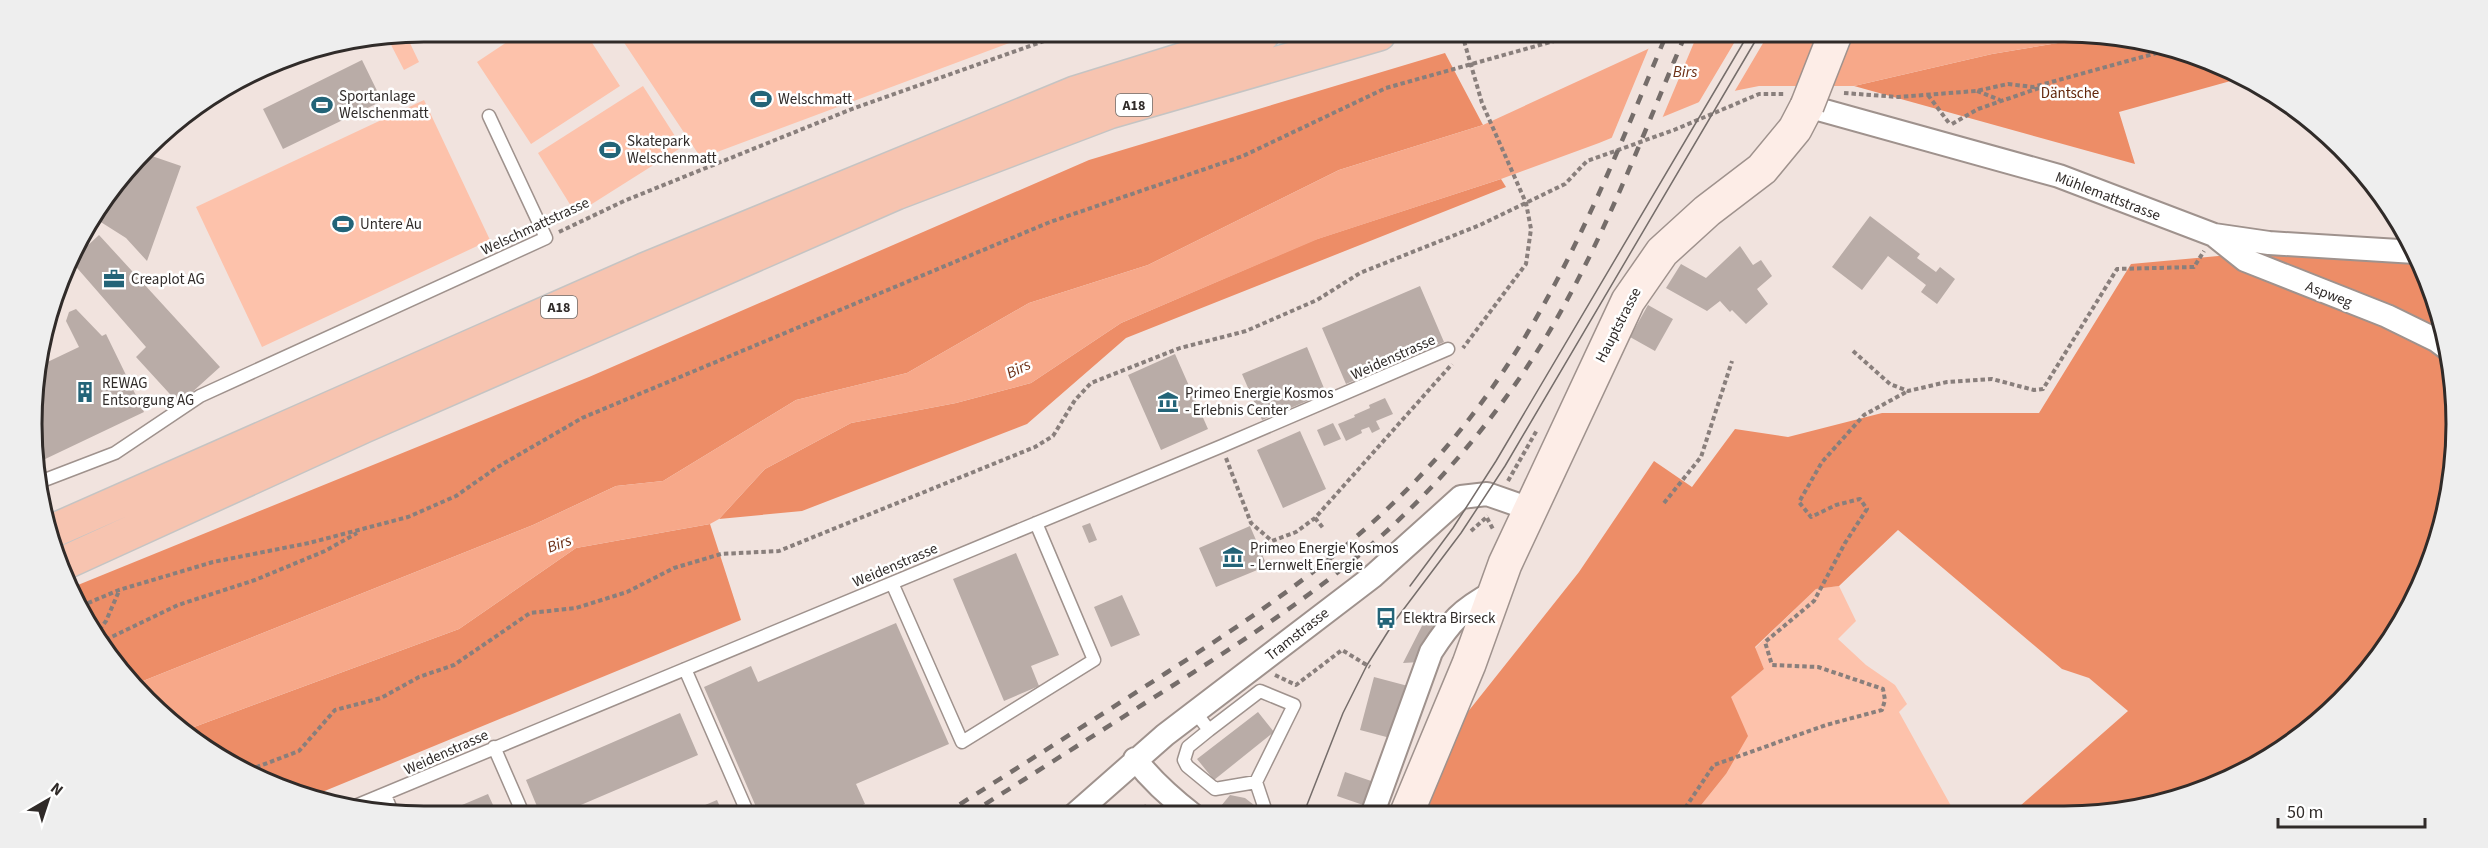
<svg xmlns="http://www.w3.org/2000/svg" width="2488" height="848" viewBox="0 0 2488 848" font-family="'Source Sans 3',sans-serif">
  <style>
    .green { fill: #fdc2ab }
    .forest { fill: #ed8d67 }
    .water { fill: #f7a889 }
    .pier { fill: #f1e3de }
    .building { fill: #b9aca7 }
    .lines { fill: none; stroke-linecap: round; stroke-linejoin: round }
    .service-casing { stroke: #9f928d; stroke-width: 15 }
    .minor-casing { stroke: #9f928d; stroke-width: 26 }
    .secondary-casing { stroke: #9f928d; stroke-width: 36 }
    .motorway-casing { stroke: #c5c4c3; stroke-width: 36 }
    .path { stroke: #897f7c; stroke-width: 4; stroke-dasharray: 4.5 3; stroke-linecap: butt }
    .service { stroke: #fff; stroke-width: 12 }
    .minor { stroke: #fff; stroke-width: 22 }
    .secondary { stroke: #fdede7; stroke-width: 33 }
    .motorway { stroke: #f7c4b0; stroke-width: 33 }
    .tram { stroke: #756d6a; stroke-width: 1.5 }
    .rail { stroke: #756d6a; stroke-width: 4.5; stroke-dasharray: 10 10; stroke-linecap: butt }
    .secondary-bridge-casing { stroke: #9f928d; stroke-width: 36; stroke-linecap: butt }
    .secondary-bridge { stroke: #fdede7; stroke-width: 33 }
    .labels { text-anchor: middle; stroke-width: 5; stroke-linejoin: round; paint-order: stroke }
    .shield { fill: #fff; stroke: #6e6b69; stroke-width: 1.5 }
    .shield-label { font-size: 14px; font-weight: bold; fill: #302b29 }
    .park-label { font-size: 15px; fill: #62260b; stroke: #fff }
    .poi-label { font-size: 15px; fill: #302b29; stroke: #fff; text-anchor: start }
    .street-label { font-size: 15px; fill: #302b29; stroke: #fff }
    .water-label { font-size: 16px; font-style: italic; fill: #6c2f15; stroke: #fff }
    .rim { fill: none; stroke: #302b29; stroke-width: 3 }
  </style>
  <rect width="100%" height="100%" fill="#f1e3de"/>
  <path class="green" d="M 1019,36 L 1020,39 L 701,158 L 621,38 Z
    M 513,38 L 589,38 L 620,86 L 531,144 L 477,62 Z
    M 388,39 L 408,39 L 419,62 L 404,70 Z
    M 643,86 L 682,147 L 576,214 L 538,153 Z
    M 424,100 L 490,240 L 262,347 L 196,207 Z
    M 1839,586 L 1856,621 L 1838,639 L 1866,665 L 1895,685 L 1907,704 L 1899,712 L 1955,813 L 1694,814 L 1726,774 L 1731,696 L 1764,669 L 1755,648 L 1816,589 Z"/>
  <path class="forest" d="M 2100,36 L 2165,45 L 2245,77 L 2119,112 L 2135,164 L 1854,86 L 1992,54 Z
    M 1445,53 L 1483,125 L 1339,170 L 1148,265 L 1029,303 L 907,373 L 796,400 L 663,481 L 616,486 L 533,525 L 138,683 L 98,642 L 73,587 L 589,377 L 1089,160 Z
    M 1501,179 L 1506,187 L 1126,338 L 1027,424 L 802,511 L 719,519 L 765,469 L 851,423 L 956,403 L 1031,383 L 1121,323 L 1314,240 Z
    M 2262,252 L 2419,260 L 2436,298 L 2453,372 L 2456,449 L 2443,525 L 2404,621 L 2323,719 L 2215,786 L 2115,813 L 2012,813 L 2128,711 L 2089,678 L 2062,669 L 1898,530 L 1839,586 L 1816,589 L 1755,647 L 1764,669 L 1731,697 L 1748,736 L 1726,774 L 1694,814 L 1406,815 L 1424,767 L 1579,572 L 1654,461 L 1692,487 L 1735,429 L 1788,437 L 1882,413 L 2039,413 L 2131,264 Z
    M 710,524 L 741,620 L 310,797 L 206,750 L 186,730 L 459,629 L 576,548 Z"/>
  <path class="water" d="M 2064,32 L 2100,36 L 1992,54 L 1854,86 L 1759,86 L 1719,94 L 1599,143 L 1501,179 L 1318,239 L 1121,323 L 1031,383 L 956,403 L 851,423 L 765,469 L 719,519 L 710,524 L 576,548 L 459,629 L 186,730 L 138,683 L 533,525 L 616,486 L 663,481 L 796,400 L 907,373 L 1029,303 L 1148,265 L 1339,170 L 1483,125 L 1674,37 L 1689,33 Z"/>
  <path class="pier" d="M 1678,33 L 1698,33 L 1661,121 L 1610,142 L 1650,45 Z
    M 1740,33 L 1769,33 L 1733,94 L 1696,107 Z"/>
  <path class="building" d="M 362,60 L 382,101 L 283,149 L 263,109 Z
    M 178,121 L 174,133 L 165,129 Z
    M 146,154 L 181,166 L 147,261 L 126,238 L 96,219 Z
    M 1870,216 L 1920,254 L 1917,258 L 1936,272 L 1940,267 L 1955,279 L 1937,304 L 1921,292 L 1926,285 L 1888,256 L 1862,290 L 1832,267 Z
    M 99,235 L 220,367 L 179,404 L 136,357 L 146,347 L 71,261 Z
    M 1740,246 L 1753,265 L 1761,260 L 1772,276 L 1757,289 L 1768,304 L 1746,324 L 1732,310 L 1730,312 L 1720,301 L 1707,311 L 1666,288 L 1681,264 L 1706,278 Z
    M 1420,286 L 1444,342 L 1346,384 L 1322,328 Z
    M 1648,305 L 1673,319 L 1655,351 L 1630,337 Z
    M 76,309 L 102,336 L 106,334 L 144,412 L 41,461 L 35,373 L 37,367 L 79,347 L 66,321 L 69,312 Z
    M 1307,347 L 1326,393 L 1262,420 L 1242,374 Z
    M 1175,354 L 1208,429 L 1161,450 L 1128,375 Z
    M 1385,398 L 1393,414 L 1376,421 L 1380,429 L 1372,433 L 1369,427 L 1361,430 L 1362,433 L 1346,441 L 1338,424 L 1355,417 L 1354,415 L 1370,408 L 1369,405 Z
    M 1333,423 L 1341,439 L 1324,446 L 1317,430 Z
    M 1300,431 L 1326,489 L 1283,508 L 1257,450 Z
    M 1090,523 L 1097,540 L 1089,543 L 1082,526 Z
    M 1250,526 L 1267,566 L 1216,587 L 1199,548 Z
    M 1016,553 L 1059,655 L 1031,666 L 1039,686 L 1004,701 L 953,579 Z
    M 1122,595 L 1140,635 L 1111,647 L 1094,607 Z
    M 1443,617 L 1420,662 L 1403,663 L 1426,618 Z
    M 896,623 L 949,744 L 856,784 L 865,804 L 838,816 L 760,816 L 704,687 L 751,666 L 758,682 Z
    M 1374,677 L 1408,686 L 1394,739 L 1360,730 Z
    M 1258,712 L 1274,732 L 1214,780 L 1197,759 Z
    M 680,713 L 698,755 L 555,816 L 541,816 L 526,780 Z
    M 1345,772 L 1377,783 L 1369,807 L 1337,796 Z
    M 488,794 L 498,816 L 436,816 Z
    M 1230,795 L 1245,798 L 1254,805 L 1258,815 L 1232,815 L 1221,806 Z
    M 717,800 L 724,816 L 679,816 Z
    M 1145,804 L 1159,815 L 1136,815 Z"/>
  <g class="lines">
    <defs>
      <path id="service" d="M 42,481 L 115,453 L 200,396 L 546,238 L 489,116
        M 892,583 L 962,742 L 1094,660 L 1036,523
        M 685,669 L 749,816
        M 1195,712 L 1209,730 L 1260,691 L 1294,705 L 1256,782 L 1267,815
        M 1209,730 L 1188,747 L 1184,760 L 1187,766 L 1215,789 L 1256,782
        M 494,747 L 524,816
        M 385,795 L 392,812
        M 353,807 L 1222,446 L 1448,349"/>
      <path id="minor" d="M 1807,106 L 2059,176 L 2214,235 L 2269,243 L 2415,252
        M 2215,236 L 2245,260 L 2387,316 L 2436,340 L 2448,349
        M 1135,759 C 1152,781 1171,798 1193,815
        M 1074,815 L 1165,735 L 1372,577 L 1461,497 L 1487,494 L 1530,509
        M 1372,815 L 1431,652 C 1451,621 1461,610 1494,592"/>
      <path id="secondary" d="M 1406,815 L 1469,664 L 1505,564 L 1628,301 L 1662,252 L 1707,211 L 1762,169 L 1795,129 L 1807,106"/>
      <path id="motorway" d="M 48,533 L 644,270 L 1075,93 L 1262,35
        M 62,564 L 364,426 L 896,193 L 1109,112 L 1379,34"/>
    </defs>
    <use href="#service" class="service-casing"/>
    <use href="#minor" class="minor-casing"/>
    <use href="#secondary" class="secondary-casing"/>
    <use href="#motorway" class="motorway-casing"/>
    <path class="path" d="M 1651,33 L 1674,37 L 1689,33
      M 1462,34 L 1482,103 L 1526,203 L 1531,229 L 1526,264 L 1463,348
      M 1977,91 L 2000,100
      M 1844,93 L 1898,97 L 1976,91 L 2008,84 L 2033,87 L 2175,48
      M 1928,95 L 1949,123
      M 1952,124 L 1978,109 L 2042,87
      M 559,232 L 624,201 L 852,109 L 1058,36
      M 1853,351 L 1890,384 L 1908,391 L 1947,382 L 1992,379 L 2034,390 L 2043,389 L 2117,269 L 2194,267 L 2204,251
      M 1226,458 L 1251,523 L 1272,541 L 1296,532 L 1315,518 L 1452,364
      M 1508,481 L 1537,430
      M 1664,503 L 1701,457 L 1732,361
      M 1315,518 L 1323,528
      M 1487,518 L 1494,531
      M 1471,531 L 1488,516
      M 81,606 L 119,590 L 213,562 L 309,543 L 408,517 L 456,496 L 496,468 L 582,418 L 1050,222 L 1243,156 L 1386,88 L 1579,34
      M 95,636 L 106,621 L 119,591
      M 99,643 L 178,605 L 255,580 L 325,551 L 357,533
      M 1275,675 L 1296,685 L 1342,650 L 1370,667
      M 249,770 L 299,751 L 335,710 L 381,698 L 419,677 L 454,665 L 530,613 L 576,608 L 627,592 L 674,568 L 721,554 L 779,551 L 1035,447 L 1053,436 L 1075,400 L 1091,383 L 1180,348 L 1246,331 L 1317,300 L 1360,273 L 1480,225 L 1565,184 L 1587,161 L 1674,130 L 1759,94 L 1786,94
      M 1681,814 L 1714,765 L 1826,725 L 1882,710 L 1885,700 L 1883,689 L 1818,667 L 1772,665 L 1765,642 L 1814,601 L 1845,543 L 1867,509 L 1860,499 L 1836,505 L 1811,517 L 1799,502 L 1822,462 L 1864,415 L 1908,391"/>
    <use href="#service" class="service"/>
    <use href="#minor" class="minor"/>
    <use href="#secondary" class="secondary"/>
    <use href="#motorway" class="motorway"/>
    <path class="tram" d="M 1410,586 L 1453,528 L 1496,461 L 1749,33
      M 1303,815 L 1343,713 L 1367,665 L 1394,622 L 1461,533 L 1505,466 L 1760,33"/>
    <path class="rail" d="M 943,815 C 1017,768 1092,721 1166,673 C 1293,592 1404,514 1492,388 C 1568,279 1616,155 1667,33
      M 968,815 C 1036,772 1104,729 1172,686 C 1243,641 1314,595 1378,539 C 1442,482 1498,415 1543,342 C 1602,245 1642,137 1686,33"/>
    <defs>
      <path id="secondary-bridge" d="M 1807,106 L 1836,32"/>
    </defs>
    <use href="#secondary-bridge" class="secondary-bridge-casing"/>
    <use href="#secondary-bridge" class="secondary-bridge"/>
  </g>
  <defs>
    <symbol id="stadium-bare" viewBox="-9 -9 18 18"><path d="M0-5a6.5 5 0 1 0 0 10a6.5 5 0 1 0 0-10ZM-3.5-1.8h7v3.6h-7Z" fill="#236478" stroke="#fff" stroke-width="2.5" paint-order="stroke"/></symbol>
    <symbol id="office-bare" viewBox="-9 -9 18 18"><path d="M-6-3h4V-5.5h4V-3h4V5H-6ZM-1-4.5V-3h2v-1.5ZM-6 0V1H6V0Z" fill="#236478" stroke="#fff" stroke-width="2.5" paint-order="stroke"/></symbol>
    <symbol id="building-bare" viewBox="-9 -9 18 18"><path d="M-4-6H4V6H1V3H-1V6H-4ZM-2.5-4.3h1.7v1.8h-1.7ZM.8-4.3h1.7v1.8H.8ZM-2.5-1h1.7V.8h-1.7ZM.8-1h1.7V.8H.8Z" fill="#236478" stroke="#fff" stroke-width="2.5" paint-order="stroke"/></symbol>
    <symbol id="museum-bare" viewBox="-9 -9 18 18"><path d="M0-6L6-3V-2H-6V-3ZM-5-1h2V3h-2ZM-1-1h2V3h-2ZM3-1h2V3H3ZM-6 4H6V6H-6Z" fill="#236478" stroke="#fff" stroke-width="2.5" paint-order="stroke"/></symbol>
    <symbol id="bus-bare" viewBox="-9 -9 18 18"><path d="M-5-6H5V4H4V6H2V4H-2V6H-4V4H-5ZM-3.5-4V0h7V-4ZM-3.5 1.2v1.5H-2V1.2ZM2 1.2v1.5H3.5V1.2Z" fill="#236478" stroke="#fff" stroke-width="2.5" paint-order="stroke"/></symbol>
  </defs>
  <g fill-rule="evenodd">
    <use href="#stadium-bare" x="746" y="84" width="30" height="30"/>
    <use href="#stadium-bare" x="307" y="90" width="30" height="30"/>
    <use href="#stadium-bare" x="595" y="135" width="30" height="30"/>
    <use href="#stadium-bare" x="328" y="209" width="30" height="30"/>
    <use href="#office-bare" x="99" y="264" width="30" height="30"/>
    <use href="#building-bare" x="70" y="377" width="30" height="30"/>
    <use href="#museum-bare" x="1153" y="387" width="30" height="30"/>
    <use href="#museum-bare" x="1218" y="542" width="30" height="30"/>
    <use href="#bus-bare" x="1371" y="603" width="30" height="30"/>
  </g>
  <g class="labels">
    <g class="shield">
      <rect x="1116" y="94" width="36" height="22" rx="4.5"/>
      <rect x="541" y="296" width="36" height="22" rx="4.5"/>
    </g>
    <g class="shield-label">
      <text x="1134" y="110">A18</text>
      <text x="559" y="312">A18</text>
    </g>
    <g class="park-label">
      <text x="2070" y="98">Däntsche</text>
    </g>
    <g class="poi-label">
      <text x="339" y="101">Sportanlage<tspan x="339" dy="17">Welschenmatt</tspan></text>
      <text x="778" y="104">Welschmatt</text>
      <text x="627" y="146">Skatepark<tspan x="627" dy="17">Welschenmatt</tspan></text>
      <text x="360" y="229">Untere Au</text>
      <text x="131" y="284">Creaplot AG</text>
      <text x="102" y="388">REWAG<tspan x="102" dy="17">Entsorgung AG</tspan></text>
      <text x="1185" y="398">Primeo Energie Kosmos<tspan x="1185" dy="17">- Erlebnis Center</tspan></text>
      <text x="1250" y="553">Primeo Energie Kosmos<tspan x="1250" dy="17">- Lernwelt Energie</tspan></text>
      <text x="1403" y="623">Elektra Birseck</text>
    </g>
    <g class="street-label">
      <text transform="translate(2108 196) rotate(21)" y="5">Mühlemattstrasse</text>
      <text transform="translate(535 226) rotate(-25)" y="5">Welschmattstrasse</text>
      <text transform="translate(2329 294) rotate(21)" y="5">Aspweg</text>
      <text transform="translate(1618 325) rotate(-63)" y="5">Hauptstrasse</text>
      <text transform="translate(1393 357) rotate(-24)" y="5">Weidenstrasse</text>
      <text transform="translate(895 565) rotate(-23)" y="5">Weidenstrasse</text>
      <text transform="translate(1297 634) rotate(-38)" y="5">Tramstrasse</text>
      <text transform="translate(446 752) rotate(-24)" y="5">Weidenstrasse</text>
    </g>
    <g class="water-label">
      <text x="1685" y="77">Birs</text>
      <text transform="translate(1018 368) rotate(-26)" y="6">Birs</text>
      <text transform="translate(559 543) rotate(-20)" y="6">Birs</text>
    </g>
  </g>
  <path d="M0 0H2488V848H0ZM424 42H2064A382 382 0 0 1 2446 424V424A382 382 0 0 1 2064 806H424A382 382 0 0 1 42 424V424A382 382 0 0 1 424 42Z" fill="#eee" fill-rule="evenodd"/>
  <path class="rim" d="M424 42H2064A382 382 0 0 1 2446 424V424A382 382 0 0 1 2064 806H424A382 382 0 0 1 42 424V424A382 382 0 0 1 424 42Z"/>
  <g transform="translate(48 800) rotate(39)" stroke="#ffffff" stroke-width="4.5" paint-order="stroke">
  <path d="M0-4.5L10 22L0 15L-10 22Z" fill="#302b29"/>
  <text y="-9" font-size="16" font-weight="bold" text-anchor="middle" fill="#302b29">N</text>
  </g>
  <path d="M2278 818v9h147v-9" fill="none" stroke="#302b29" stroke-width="3"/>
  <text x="2287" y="818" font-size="18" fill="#302b29" stroke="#ffffff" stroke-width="4.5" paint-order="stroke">50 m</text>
</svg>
